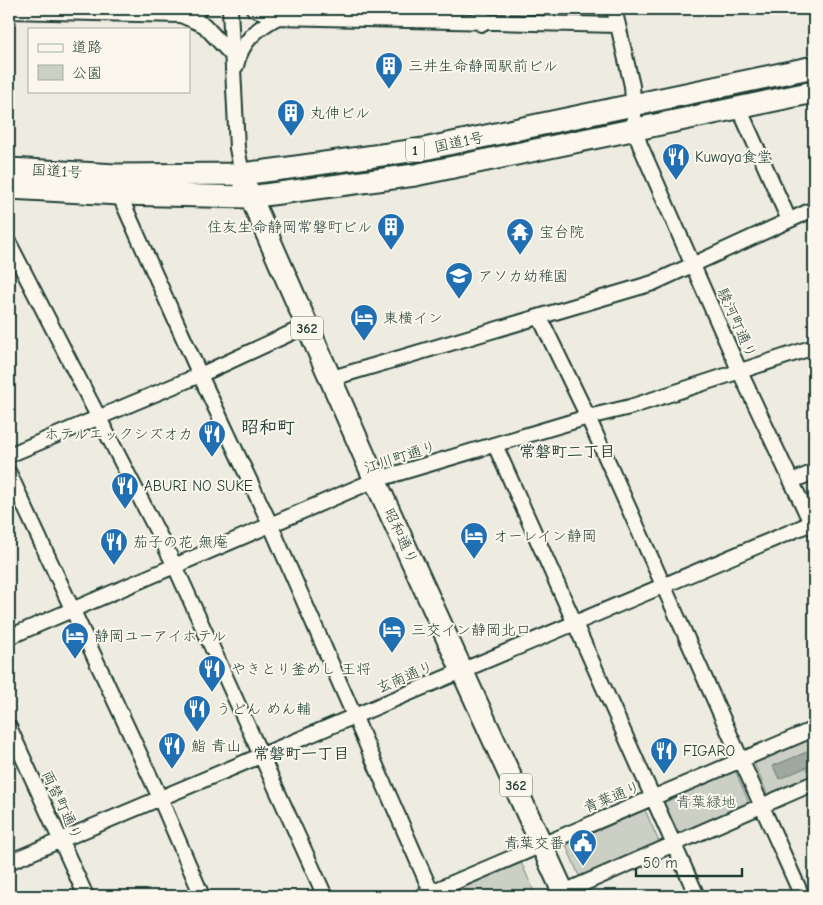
<svg xmlns="http://www.w3.org/2000/svg" width="823" height="905" viewBox="0 0 823 905" font-family="'Comic Neue','Klee One',sans-serif">
  <style>
    .green { fill: #cbcfc4; stroke: #75867c }
    .water { fill: #9fa89f; stroke: #6c7d74 }
    .lines { fill: none; stroke-linecap: round; stroke-linejoin: round }
    .minor-casing { stroke: #1f3d34; stroke-width: 18 }
    .highway-casing { stroke: #1f3d34; stroke-width: 25 }
    .minor { stroke: #fbf7ec; stroke-width: 14 }
    .highway { stroke: #fbf7ec; stroke-width: 21 }
    .labels { text-anchor: middle; stroke-width: 4; stroke-linejoin: round; paint-order: stroke }
    .shield { fill: #fbf7ec; stroke: #61756b; stroke-width: 1 }
    .shield-label { font-size: 14px; font-weight: bold; fill: #1f3d34 }
    .poi-label { font-size: 15px; fill: #1f3d34; stroke: #fbf7ec; text-anchor: start }
    .street-label { font-size: 15px; fill: #1f3d34; stroke: #fbf7ec }
    .park-label { font-size: 15px; fill: #415a51; stroke: #fbf7ec }
    .neighbourhood-label { font-size: 16px; font-weight: bold; fill: #1f3d34; stroke: #fbf7ec }
    .quarter-label { font-size: 18px; font-weight: bold; fill: #1f3d34; stroke: #fbf7ec }
  </style>
  <rect width="100%" height="100%" fill="#eeece1"/>
  <filter id="ink" filterUnits="userSpaceOnUse"><feTurbulence type="fractalNoise" baseFrequency=".02" numOctaves="2"/><feDisplacementMap in="SourceGraphic" scale="10" xChannelSelector="R" yChannelSelector="G"/><feConvolveMatrix kernelMatrix="1 2 1 2 8 2 1 2 1" color-interpolation-filters="sRGB"/></filter>
  <g filter="url(#ink)">
    <path class="green" d="M 814,737 L 814,777 L 768,796 L 754,763 Z
      M 735,770 L 749,803 L 677,834 L 663,801 Z
      M 645,810 L 659,842 L 579,876 L 566,845 Z
      M 521,862 L 536,896 L 448,896 L 447,894 Z"/>
    <path class="water" d="M 814,749 L 814,764 L 779,779 L 773,766 Z"/>
    <g class="lines">
      <defs>
        <path id="minor" d="M 230,9 L 237,148 L 242,174
          M 254,9 L 278,17 L 618,25 L 632,86 L 635,129 L 640,145 L 739,370 L 814,529
          M 614,9 L 618,25
          M 9,11 L 181,15 L 204,25 L 231,54
          M 181,15 L 200,9
          M 481,24 L 482,9
          M 236,66 C 241,42 257,28 278,17
          M 739,108 L 789,220
          M 119,194 L 200,375 L 271,526 L 433,896
          M 9,243 L 175,566 L 325,896
          M 540,318 L 588,417 L 802,896
          M 329,379 L 653,283 L 814,209
          M 495,445 L 697,896
          M 9,455 L 200,375 L 306,326
          M 9,473 L 160,798 L 202,896
          M 792,481 L 814,472
          M 9,637 L 375,480 L 588,417 L 630,407 L 814,347
          M 9,727 L 86,896
          M 9,862 L 814,522
          M 557,895 L 814,783
          M 422,896 L 814,729"/>
        <path id="highway" d="M 9,169 L 116,175 L 242,174 L 289,168 L 424,149 L 814,67
          M 245,184 L 375,480 L 565,896
          M 9,188 L 119,194 L 249,197 L 415,175 L 814,92"/>
      </defs>
      <use href="#minor" class="minor-casing"/>
      <use href="#highway" class="highway-casing"/>
      <use href="#minor" class="minor"/>
      <use href="#highway" class="highway"/>
    </g>
  </g>
  <defs>
    <symbol id="building-pin" viewBox="-11 -11 22 30"><path d="M0 17L-7.5 6A9.5 9.5 0 1 1 7.5 6Z" fill="#1f6fb2" stroke="#fbf7ec"/><path d="M-4-6H4V6H1V3H-1V6H-4ZM-2.5-4.3h1.7v1.8h-1.7ZM.8-4.3h1.7v1.8H.8ZM-2.5-1h1.7V.8h-1.7ZM.8-1h1.7V.8H.8Z" fill="#fff"/></symbol>
    <symbol id="restaurant-pin" viewBox="-11 -11 22 30"><path d="M0 17L-7.5 6A9.5 9.5 0 1 1 7.5 6Z" fill="#1f6fb2" stroke="#fbf7ec"/><path d="M-5-6h1v4h1v-4h1v4h1v-4h1v5L-1.5 .5V6h-2V.5L-5-1ZM5-6V6H3V1.5H1.5Q1.5-4 5-6Z" fill="#fff"/></symbol>
    <symbol id="temple-pin" viewBox="-11 -11 22 30"><path d="M0 17L-7.5 6A9.5 9.5 0 1 1 7.5 6Z" fill="#1f6fb2" stroke="#fbf7ec"/><path d="M0-6L5-2H3V0L6.5 2.5H4V6H1.5V3h-3V6H-4V2.5H-6.5L-3 0V-2H-5Z" fill="#fff"/></symbol>
    <symbol id="school-pin" viewBox="-11 -11 22 30"><path d="M0 17L-7.5 6A9.5 9.5 0 1 1 7.5 6Z" fill="#1f6fb2" stroke="#fbf7ec"/><path d="M0-5L7-2L0 1L-7-2ZM-4 1L0 2.5L4 1V4Q0 6-4 4Z" fill="#fff"/></symbol>
    <symbol id="hotel-pin" viewBox="-11 -11 22 30"><path d="M0 17L-7.5 6A9.5 9.5 0 1 1 7.5 6Z" fill="#1f6fb2" stroke="#fbf7ec"/><path d="M-6-4.5h1.5V1H6V5H4.5V3h-9V5H-6ZM-4 0a1.8 1.8 0 1 1 3.6 0ZM.5 0V-2.5h3Q6-2.5 6 0Z" fill="#fff"/></symbol>
    <symbol id="civic-pin" viewBox="-11 -11 22 30"><path d="M0 17L-7.5 6A9.5 9.5 0 1 1 7.5 6Z" fill="#1f6fb2" stroke="#fbf7ec"/><path d="M-.6-6.5H3V-4.5H.6V-3L4-1V1h2V6H-6V1h2V-1L-.6-3ZM-1.2 2.5V6h2.4V2.5Z" fill="#fff"/></symbol>
  </defs>
  <g fill-rule="evenodd">
    <use href="#building-pin" x="373" y="50" width="32" height="43"/>
    <use href="#building-pin" x="275" y="97" width="32" height="43"/>
    <use href="#restaurant-pin" x="660" y="141" width="32" height="43"/>
    <use href="#building-pin" x="375" y="211" width="32" height="43"/>
    <use href="#temple-pin" x="504" y="216" width="32" height="43"/>
    <use href="#school-pin" x="443" y="260" width="32" height="43"/>
    <use href="#hotel-pin" x="348" y="302" width="32" height="43"/>
    <use href="#restaurant-pin" x="196" y="418" width="32" height="43"/>
    <use href="#restaurant-pin" x="109" y="470" width="32" height="43"/>
    <use href="#hotel-pin" x="458" y="520" width="32" height="43"/>
    <use href="#restaurant-pin" x="98" y="526" width="32" height="43"/>
    <use href="#hotel-pin" x="376" y="614" width="32" height="43"/>
    <use href="#hotel-pin" x="59" y="620" width="32" height="43"/>
    <use href="#restaurant-pin" x="196" y="653" width="32" height="43"/>
    <use href="#restaurant-pin" x="181" y="693" width="32" height="43"/>
    <use href="#restaurant-pin" x="156" y="730" width="32" height="43"/>
    <use href="#restaurant-pin" x="648" y="735" width="32" height="43"/>
    <use href="#civic-pin" x="567" y="827" width="32" height="43"/>
  </g>
  <g class="labels">
    <g class="shield">
      <rect x="406" y="138.5" width="18" height="23" rx="4"/>
      <rect x="291" y="316.5" width="32" height="23" rx="4"/>
      <rect x="500" y="773.5" width="32" height="23" rx="4"/>
    </g>
    <g class="shield-label">
      <text x="415" y="155">1</text>
      <text x="307" y="333">362</text>
      <text x="516" y="790">362</text>
    </g>
    <g class="poi-label">
      <text x="408" y="71">三井生命静岡駅前ビル</text>
      <text x="310" y="118">丸伸ビル</text>
      <text x="695" y="162">Kuwaya食堂</text>
      <text x="372" y="232" text-anchor="end">住友生命静岡常磐町ビル</text>
      <text x="539" y="237">宝台院</text>
      <text x="478" y="281">アソカ幼稚園</text>
      <text x="383" y="323">東横イン</text>
      <text x="193" y="439" text-anchor="end">ホテルエックシズオカ</text>
      <text x="144" y="491">ABURI NO SUKE</text>
      <text x="493" y="541">オーレイン静岡</text>
      <text x="133" y="547">茄子の花 無庵</text>
      <text x="411" y="635">三交イン静岡北口</text>
      <text x="94" y="641">静岡ユーアイホテル</text>
      <text x="231" y="674">やきとり釜めし 王将</text>
      <text x="216" y="714">うどん めん輔</text>
      <text x="191" y="751">鮨 青山</text>
      <text x="683" y="756">FIGARO</text>
      <text x="564" y="848" text-anchor="end">青葉交番</text>
    </g>
    <g class="street-label">
      <text transform="translate(459 142) rotate(-12)" y="5">国道1号</text>
      <text transform="translate(57 171) rotate(3)" y="5">国道1号</text>
      <text transform="translate(737 323) rotate(66)" y="5">駿河町通り</text>
      <text transform="translate(400 457) rotate(-18)" y="5">江川町通り</text>
      <text transform="translate(401 536) rotate(65)" y="5">昭和通り</text>
      <text transform="translate(405 677) rotate(-23)" y="5">玄南通り</text>
      <text transform="translate(612 797) rotate(-22)" y="5">青葉通り</text>
      <text transform="translate(62 805) rotate(65)" y="5">両替町通り</text>
    </g>
    <g class="park-label">
      <text x="706" y="807">青葉緑地</text>
    </g>
    <g class="neighbourhood-label">
      <text x="567" y="457">常磐町二丁目</text>
      <text x="301" y="759">常磐町一丁目</text>
    </g>
    <g class="quarter-label">
      <text x="268" y="433">昭和町</text>
    </g>
  </g>
  <rect width="823" height="905" fill="none" stroke="#fbf7ec" stroke-width="30"/>
  <rect x="15" y="15" width="793" height="875" fill="none" stroke="#1f3d34" stroke-width="2" filter="url(#ink)"/>
  <rect x="28" y="28" width="162" height="65" fill="#fbf7ec" stroke="#a3ada2"/>
  <rect x="38" y="44" width="25" height="8" fill="#fbf7ec" stroke="#a3ada2"/>
  <text x="72" y="52" font-size="15" fill="#1f3d34">道路</text>
  <rect x="38" y="65" width="25" height="15" fill="#cbcfc4" stroke="#a3ada2"/>
  <text x="72" y="78" font-size="15" fill="#1f3d34">公園</text>
  <path d="M636 868v8h106v-8" fill="none" stroke="#1f3d34" stroke-width="2.5"/>
  <text x="643" y="868" font-size="15" fill="#1f3d34" stroke="#fbf7ec" stroke-width="4" paint-order="stroke">50 m</text>
</svg>
